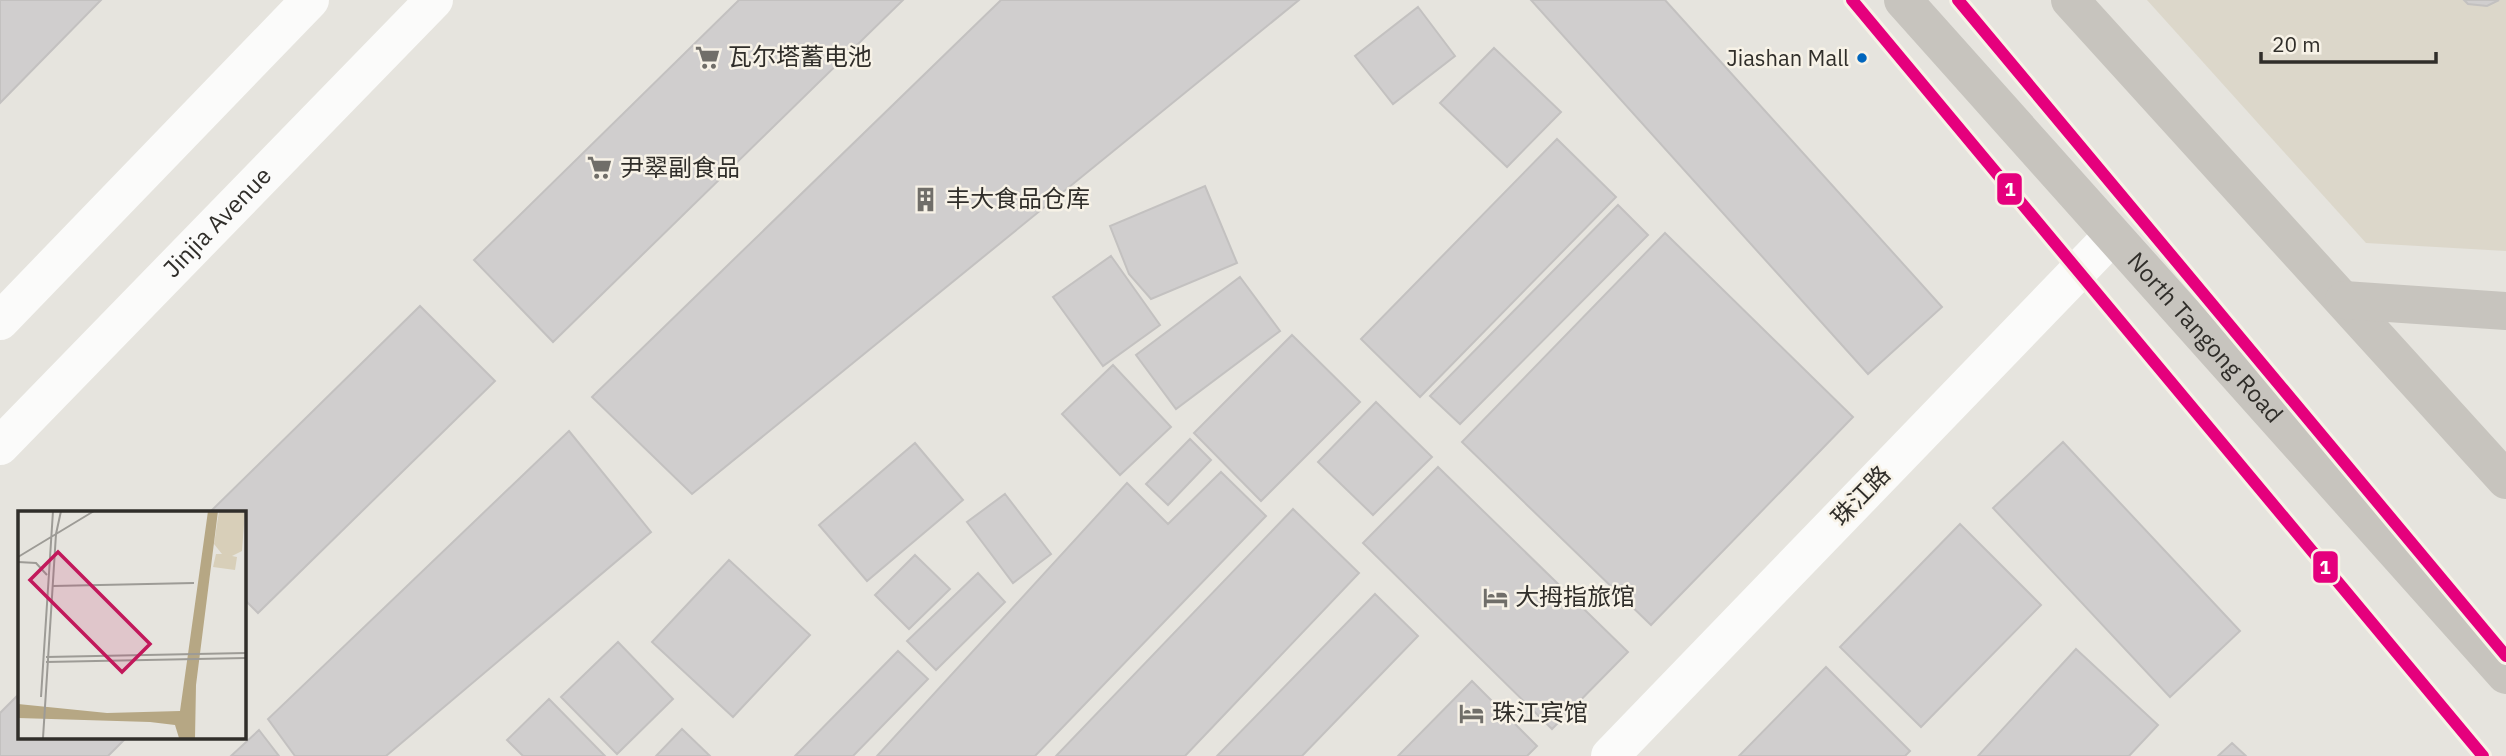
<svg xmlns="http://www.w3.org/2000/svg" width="2506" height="756" viewBox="0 0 2506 756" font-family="'IBM Plex Sans','Noto Sans SC',sans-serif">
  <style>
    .built { fill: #dcd7ca }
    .building { fill: #d0cece; stroke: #c3c1c0; stroke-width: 2 }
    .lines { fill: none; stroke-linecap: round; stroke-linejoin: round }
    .minor { stroke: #fbfbfa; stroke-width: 38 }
    .tertiary { stroke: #fbfbfa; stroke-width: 38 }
    .primary { stroke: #c7c4be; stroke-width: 38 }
    .rail-1-casing { stroke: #f7f2e7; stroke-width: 18 }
    .rail-1 { stroke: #e5007d; stroke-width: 12 }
    .bus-dot { fill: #0065bd; stroke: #f7f2e7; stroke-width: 2.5 }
    .labels { text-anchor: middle; stroke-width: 5; stroke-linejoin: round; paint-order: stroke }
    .bus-label { font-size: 22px; fill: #302e2a; stroke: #f7f2e7; text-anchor: end }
    .poi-label { font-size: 24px; fill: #302e2a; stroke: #f7f2e7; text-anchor: start }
    .street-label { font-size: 24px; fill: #302e2a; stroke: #f7f2e7 }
    .inset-road { fill: none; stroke: #9d9b96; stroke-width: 2 }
    .view { fill: #c2185b; fill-opacity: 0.15; stroke: #c2185b; stroke-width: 3.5 }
    .inset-edge { fill: none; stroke: #302e2a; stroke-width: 3.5 }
    .line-badge { stroke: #f7f2e7; stroke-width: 2.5 }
    .badge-label { font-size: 19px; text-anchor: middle; font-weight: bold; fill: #fff }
  </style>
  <rect width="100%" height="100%" fill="#e6e4de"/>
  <path class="built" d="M 2147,0 L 2506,0 L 2506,251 L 2366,243 Z"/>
  <path class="building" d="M 0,0 L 101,0 L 0,103 Z
    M 739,0 L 903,0 L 553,342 L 474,260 Z
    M 1001,0 L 1299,0 L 692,494 L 592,397 Z
    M 1531,0 L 1665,0 L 1942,307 L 1868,374 Z
    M 2464,0 L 2499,0 L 2487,6 L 2468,4 Z
    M 1418,7 L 1455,56 L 1393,104 L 1355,56 Z
    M 1494,48 L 1561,112 L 1507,167 L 1440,103 Z
    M 1557,139 L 1616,197 L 1420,397 L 1361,339 Z
    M 1205,186 L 1237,263 L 1151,299 L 1129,274 L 1110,226 Z
    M 1618,205 L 1648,235 L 1460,424 L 1430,396 Z
    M 1665,233 L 1853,417 L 1651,625 L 1462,442 Z
    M 1111,256 L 1160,325 L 1103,366 L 1053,297 Z
    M 1240,277 L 1280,331 L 1176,409 L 1136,355 Z
    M 420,306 L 495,381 L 258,613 L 243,598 L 243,513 L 209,513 Z
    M 1292,335 L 1360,402 L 1261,501 L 1194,433 Z
    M 1113,365 L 1171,427 L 1120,475 L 1062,414 Z
    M 1376,402 L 1432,457 L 1373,515 L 1318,462 Z
    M 569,431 L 651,532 L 386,756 L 295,756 L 268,719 Z
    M 1190,439 L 1211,460 L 1168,505 L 1146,484 Z
    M 2063,442 L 2240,631 L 2170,697 L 1993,508 Z
    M 915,443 L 963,500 L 867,581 L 819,525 Z
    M 1438,467 L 1628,652 L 1552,729 L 1363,543 Z
    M 1221,472 L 1266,516 L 1035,756 L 877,756 L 1127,483 L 1168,524 Z
    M 1005,494 L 1051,554 L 1013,583 L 967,522 Z
    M 1293,509 L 1359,573 L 1185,756 L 1056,756 Z
    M 1960,524 L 2041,605 L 1921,727 L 1840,647 Z
    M 915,555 L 950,589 L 909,629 L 875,595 Z
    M 729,560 L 810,635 L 733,717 L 652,642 Z
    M 978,573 L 1005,602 L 936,670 L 907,641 Z
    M 1375,594 L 1418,636 L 1302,756 L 1217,756 Z
    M 618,642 L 673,699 L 617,754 L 561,697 Z
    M 2076,649 L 2158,725 L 2129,756 L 1978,756 Z
    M 898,651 L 928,679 L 853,756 L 795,756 Z
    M 1826,667 L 1910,751 L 1905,756 L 1739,756 Z
    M 1472,681 L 1537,746 L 1527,756 L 1398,756 Z
    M 19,694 L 19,737 L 127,737 L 108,756 L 0,756 L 0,713 Z
    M 549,699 L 605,756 L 523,756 L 507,740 Z
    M 682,729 L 710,756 L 656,756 Z
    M 259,730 L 279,756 L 231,756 Z
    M 2232,743 L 2246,756 L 2218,756 Z"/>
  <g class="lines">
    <path class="minor" d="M 1610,756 L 2112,236"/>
    <g class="tertiary">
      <path d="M 0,321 L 310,0"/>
      <path id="s1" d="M 0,446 L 434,0"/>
    </g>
    <g class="primary">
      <path id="s2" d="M 1903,0 L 2506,675"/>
      <path d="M 2070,0 L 2506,480"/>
      <path d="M 2344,300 L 2506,311"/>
    </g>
    <defs>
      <path id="rail-1" d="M 1852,0 L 2483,756
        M 1958,0 L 2506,656"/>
    </defs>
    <use href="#rail-1" class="rail-1-casing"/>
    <use href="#rail-1" class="rail-1"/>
  </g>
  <defs>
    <symbol id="supermarket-bare" viewBox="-9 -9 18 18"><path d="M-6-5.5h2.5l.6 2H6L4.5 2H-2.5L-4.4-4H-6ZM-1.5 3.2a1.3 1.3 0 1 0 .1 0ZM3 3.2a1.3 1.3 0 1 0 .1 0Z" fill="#706e69" stroke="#f7f2e7" stroke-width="2.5" paint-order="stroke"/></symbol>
    <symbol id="building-bare" viewBox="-9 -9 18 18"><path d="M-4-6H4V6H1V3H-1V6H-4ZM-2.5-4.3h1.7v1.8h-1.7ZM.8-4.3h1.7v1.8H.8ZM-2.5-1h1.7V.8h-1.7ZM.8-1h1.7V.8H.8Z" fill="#706e69" stroke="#f7f2e7" stroke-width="2.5" paint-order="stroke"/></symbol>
    <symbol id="hotel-bare" viewBox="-9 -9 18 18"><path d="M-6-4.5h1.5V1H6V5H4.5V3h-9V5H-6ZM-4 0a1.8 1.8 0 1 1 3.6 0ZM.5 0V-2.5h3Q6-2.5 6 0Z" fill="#706e69" stroke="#f7f2e7" stroke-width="2.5" paint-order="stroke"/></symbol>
  </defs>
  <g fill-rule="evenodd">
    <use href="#supermarket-bare" x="690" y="40" width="35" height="35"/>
    <use href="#supermarket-bare" x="582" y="150" width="35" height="35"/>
    <use href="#building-bare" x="908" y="182" width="35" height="35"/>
    <use href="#hotel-bare" x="1478" y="580" width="35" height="35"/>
    <use href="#hotel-bare" x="1454" y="696" width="35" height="35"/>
  </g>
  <circle class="bus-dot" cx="1862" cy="58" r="6"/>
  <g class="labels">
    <g class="bus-label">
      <text x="1849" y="66">Jiashan Mall</text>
    </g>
    <g class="poi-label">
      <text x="728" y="65">瓦尔塔蓄电池</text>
      <text x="620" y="176">尹翠副食品</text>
      <text x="946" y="207">丰大食品仓库</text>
      <text x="1515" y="605">大拇指旅馆</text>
      <text x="1492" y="721">珠江宾馆</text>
    </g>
    <g class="street-label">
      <text dy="8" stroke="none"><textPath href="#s1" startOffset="312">Jinjia Avenue</textPath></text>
      <text dy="8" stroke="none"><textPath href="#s2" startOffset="453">North Tangong Road</textPath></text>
      <text transform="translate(1861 496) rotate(-46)" y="8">珠江路</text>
    </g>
  </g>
  <g transform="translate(18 511)">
    <rect width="228" height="228" fill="#e6e4de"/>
    <path d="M 201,0 L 227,0 L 224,40 L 214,45 L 219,46 L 217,59 L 195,56 L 198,43 L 204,43 L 196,33 Z" fill="#d8cfb9"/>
    <path d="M 190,0 L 200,0 L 178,174 L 177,227 L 161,227 L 157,214 L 132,211 L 0,207 L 0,193 L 89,202 L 162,200 Z" fill="#b6a784"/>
    <path class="inset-road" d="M 0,46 L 76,0M 0,51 L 18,52 L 29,64M 35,75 L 176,72M 28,146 L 228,142M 28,151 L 228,147M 23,186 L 35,0M 25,227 L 38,23 L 43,0"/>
    <path class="view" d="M 40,41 L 132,133 L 104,161 L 12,69 Z"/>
    <rect width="228" height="228" class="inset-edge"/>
  </g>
  <g class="line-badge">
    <rect x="1996" y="172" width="27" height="34" rx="7" fill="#e5007d"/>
    <rect x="2312" y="550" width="27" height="34" rx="7" fill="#e5007d"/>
  </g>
  <g class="badge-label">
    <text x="2010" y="196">1</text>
    <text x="2325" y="574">1</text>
  </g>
  <path d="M2261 52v10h175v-10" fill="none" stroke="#302e2a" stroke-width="3.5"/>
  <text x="2272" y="52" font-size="21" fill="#302e2a" stroke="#f7f2e7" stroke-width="5" paint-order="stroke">20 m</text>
</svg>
